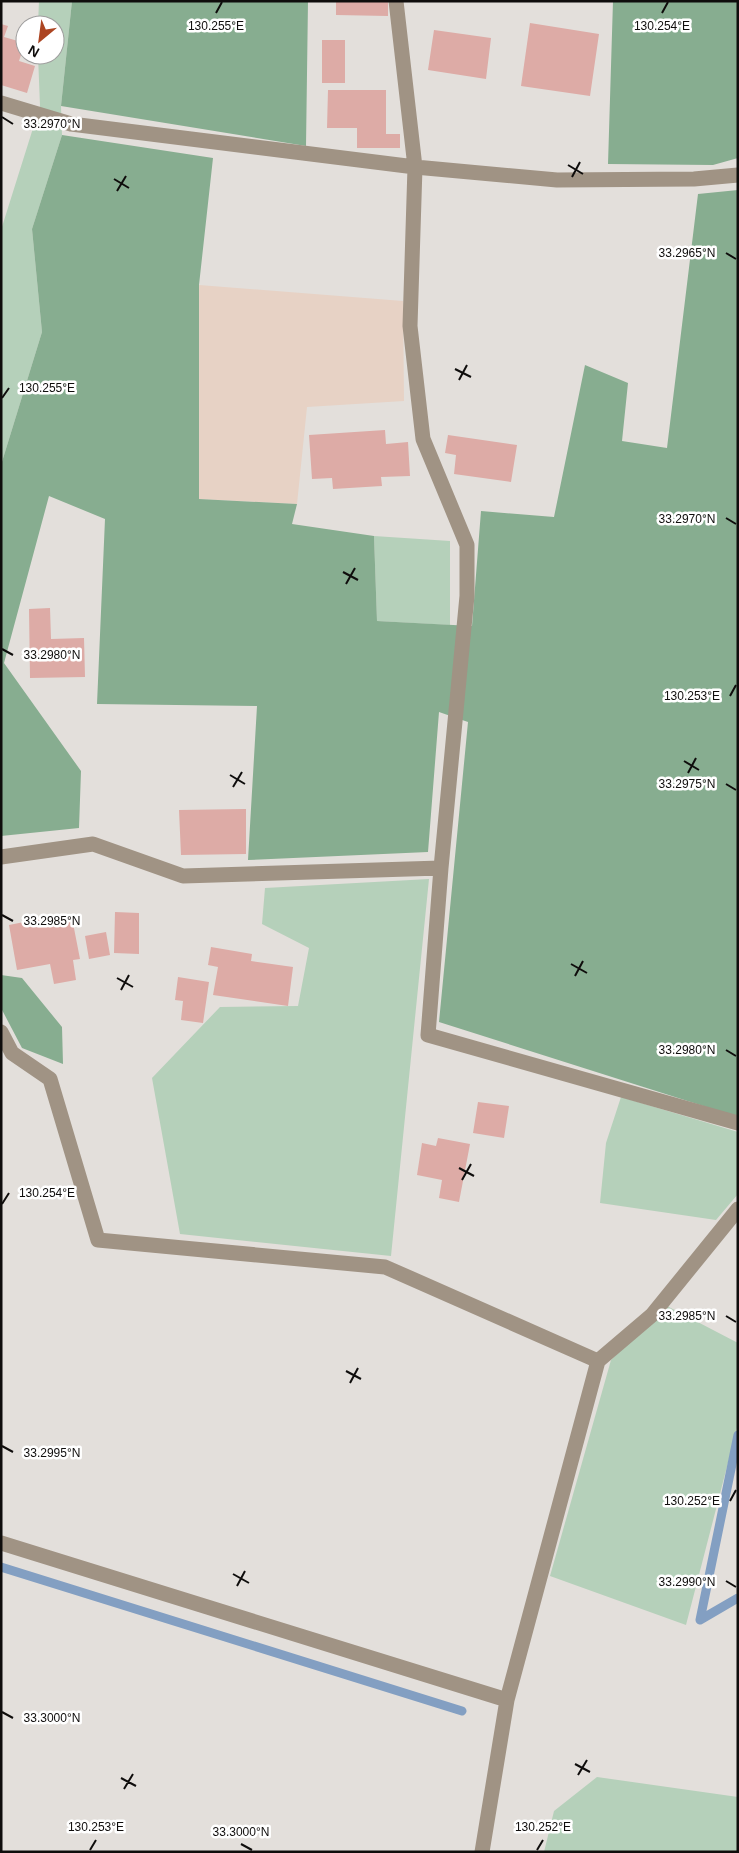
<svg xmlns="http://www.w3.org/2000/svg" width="739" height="1853" viewBox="0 0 739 1853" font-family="Helvetica,sans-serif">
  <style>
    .industrial { fill: #e7d2c5 }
    .green { fill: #b5d0ba }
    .forest { fill: #87ad90 }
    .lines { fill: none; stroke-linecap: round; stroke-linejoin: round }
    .stream { stroke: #839fc2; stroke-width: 9 }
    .building { fill: #ddaba6 }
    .minor { stroke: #a09384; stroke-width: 15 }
    .ticks { fill: none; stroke: #0f0d0c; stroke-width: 2 }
    .ticks-label { font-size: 12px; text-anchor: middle; fill: #0f0d0c; stroke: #fff; stroke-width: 5; stroke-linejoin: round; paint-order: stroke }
  </style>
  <rect width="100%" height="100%" fill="#e3dfdb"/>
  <path class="industrial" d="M 199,285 L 403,301 L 404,401 L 307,407 L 297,504 L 199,499 Z"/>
  <path class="green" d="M 39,1 L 72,1 L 61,106 L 62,135 L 32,229 L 42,332 L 1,465 L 1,230 L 40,106 L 38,55 L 55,55 L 55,25 L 38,25 Z
    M 374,536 L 450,541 L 450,625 L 377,621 Z
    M 429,879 L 391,1256 L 180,1234 L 152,1078 L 220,1007 L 298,1006 L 309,948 L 262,924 L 265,888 Z
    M 621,1097 L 738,1132 L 738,1194 L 716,1220 L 600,1203 L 606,1143 Z
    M 667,1306 L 738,1343 L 738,1424 L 686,1625 L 550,1576 L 611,1360 Z
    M 597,1777 L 738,1797 L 738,1852 L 544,1852 L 554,1811 Z"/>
  <path class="forest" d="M 72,1 L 308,1 L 306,146 L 61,106 Z
    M 613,1 L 738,1 L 738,158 L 713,165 L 608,164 Z
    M 62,135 L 213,158 L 199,285 L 199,499 L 297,504 L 292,524 L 374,536 L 377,621 L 472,626 L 481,511 L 554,517 L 585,365 L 628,383 L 622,441 L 667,448 L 698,194 L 738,190 L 738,1117 L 439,1022 L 468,722 L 439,712 L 428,852 L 248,860 L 257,706 L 97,704 L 105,519 L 49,496 L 4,663 L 81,771 L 79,828 L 1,836 L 1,465 L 42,332 L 32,229 Z
    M 1,975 L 22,978 L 62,1027 L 63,1064 L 22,1048 L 1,1008 Z"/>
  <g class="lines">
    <path class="stream" d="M 738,1435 L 700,1620 L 738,1598
      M 1,1567 L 462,1711"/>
  </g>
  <path class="building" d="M 336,1 L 388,1 L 388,16 L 336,15 Z
    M 530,23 L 599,34 L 590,96 L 521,86 Z
    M 1,24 L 8,26 L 4,37 L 25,43 L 19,61 L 35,66 L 27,93 L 1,85 Z
    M 434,30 L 491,38 L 486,79 L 428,70 Z
    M 322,40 L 345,40 L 345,83 L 322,83 Z
    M 328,90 L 386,90 L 386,134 L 400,134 L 400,148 L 357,148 L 357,128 L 327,128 Z
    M 385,430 L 386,444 L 408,442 L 410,476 L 381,477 L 382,486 L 333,489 L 332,478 L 312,479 L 309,435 Z
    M 448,435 L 517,445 L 511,482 L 454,474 L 456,455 L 445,453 Z
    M 50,608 L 51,639 L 84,638 L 85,677 L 30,678 L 29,609 Z
    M 246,809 L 246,854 L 181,855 L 179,810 Z
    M 115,912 L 139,913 L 139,954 L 114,953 Z
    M 72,918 L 80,959 L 73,960 L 76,980 L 54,984 L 50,964 L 17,970 L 9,925 L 39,919 L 41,924 Z
    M 106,932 L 110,955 L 89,959 L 85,936 Z
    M 211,947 L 252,954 L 251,961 L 293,967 L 288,1006 L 213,995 L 218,967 L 208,965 Z
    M 178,977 L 209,982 L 203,1023 L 181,1020 L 183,1001 L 175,1000 Z
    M 478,1102 L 509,1106 L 504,1138 L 473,1133 Z
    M 438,1138 L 470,1144 L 459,1202 L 439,1198 L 442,1180 L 417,1175 L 422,1143 L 436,1146 Z"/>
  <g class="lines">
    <path class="minor" d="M 1,103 L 71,124 L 415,167 L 557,180 L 694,179 L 738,175
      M 1,857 L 93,844 L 183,876 L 441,868 L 467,596 L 467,545 L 423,439 L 410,326 L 415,167 L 396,1
      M 441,868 L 428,1035 L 738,1123
      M 1,1032 L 12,1053 L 50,1079 L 98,1240 L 385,1267 L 598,1361 L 507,1700
      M 598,1361 L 652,1315 L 738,1209
      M 1,1543 L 507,1700 L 482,1852"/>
  </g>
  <path class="ticks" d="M 216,13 L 222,2M 662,13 L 668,2M 2,117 L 13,124M 568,165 L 583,174M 572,177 L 580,162M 114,179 L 129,188M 117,191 L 126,176M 726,253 L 736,259M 455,369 L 471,377M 459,380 L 467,365M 2,398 L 9,388M 726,518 L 736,524M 343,572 L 358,580M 346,584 L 355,568M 2,649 L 13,655M 730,696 L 736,685M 684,761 L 699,770M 688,773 L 696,758M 230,775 L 245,784M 726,784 L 736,790M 233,787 L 242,772M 2,915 L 13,921M 571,964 L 587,973M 575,976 L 583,961M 117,978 L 133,987M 121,990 L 129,975M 726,1050 L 736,1056M 459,1168 L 474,1176M 462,1180 L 471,1164M 2,1204 L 9,1193M 726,1316 L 736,1322M 346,1371 L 361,1379M 350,1383 L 358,1368M 2,1446 L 13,1452M 730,1501 L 736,1490M 233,1574 L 249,1583M 726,1581 L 736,1587M 237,1586 L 245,1571M 2,1712 L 13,1718M 575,1764 L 590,1772M 578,1775 L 587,1760M 121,1778 L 136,1786M 124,1789 L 133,1774M 241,1844 L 252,1850M 90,1850 L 96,1840M 537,1850 L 543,1840"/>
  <g class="ticks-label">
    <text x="216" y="30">130.255°E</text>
    <text x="662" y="30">130.254°E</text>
    <text x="52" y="128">33.2970°N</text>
    <text x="687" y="257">33.2965°N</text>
    <text x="47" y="392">130.255°E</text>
    <text x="687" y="523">33.2970°N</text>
    <text x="52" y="659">33.2980°N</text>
    <text x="692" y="700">130.253°E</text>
    <text x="687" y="788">33.2975°N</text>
    <text x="52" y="925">33.2985°N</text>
    <text x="687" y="1054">33.2980°N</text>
    <text x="47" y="1197">130.254°E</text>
    <text x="687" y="1320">33.2985°N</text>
    <text x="52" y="1457">33.2995°N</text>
    <text x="692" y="1505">130.252°E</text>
    <text x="687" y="1586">33.2990°N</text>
    <text x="52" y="1722">33.3000°N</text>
    <text x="96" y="1831">130.253°E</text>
    <text x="543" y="1831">130.252°E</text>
    <text x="241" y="1836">33.3000°N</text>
  </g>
  <rect width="739" height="1853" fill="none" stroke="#0f0d0c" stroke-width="5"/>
  <g transform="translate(40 40) rotate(209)"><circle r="24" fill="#ffffff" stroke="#9f9e9e"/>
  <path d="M0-4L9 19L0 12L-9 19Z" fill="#ac4522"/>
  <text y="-8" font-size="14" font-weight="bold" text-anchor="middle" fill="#0f0d0c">N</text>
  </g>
</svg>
